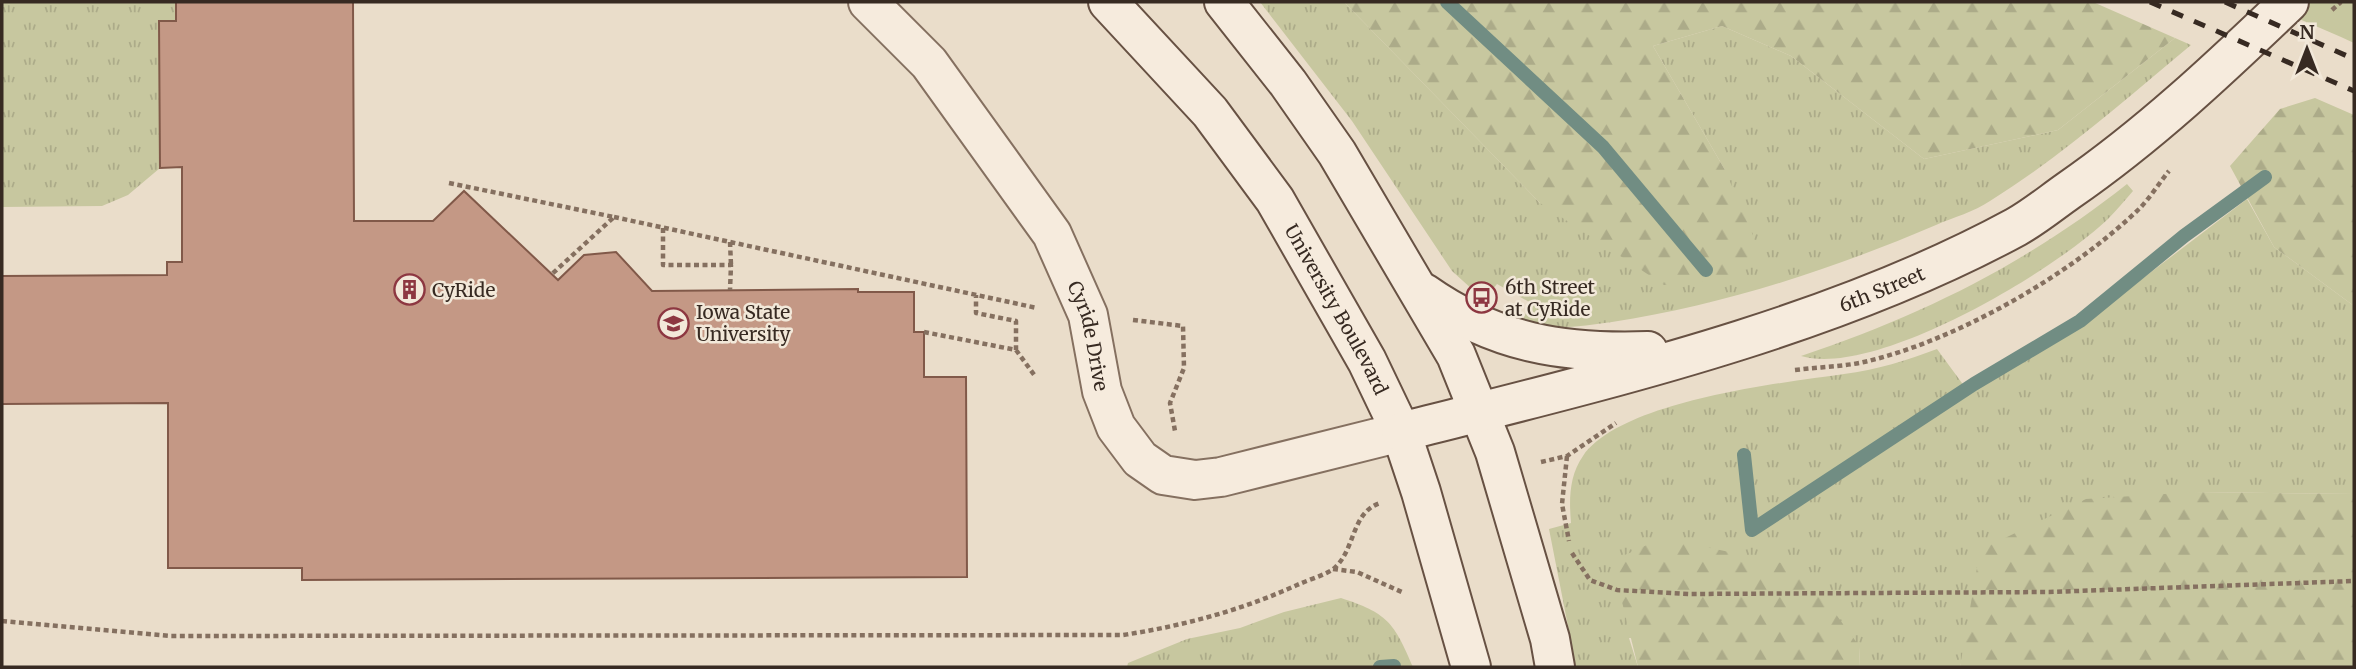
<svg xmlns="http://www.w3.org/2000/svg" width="2356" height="669" viewBox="0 0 2356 669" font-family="Merriweather,serif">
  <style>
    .grass { fill: url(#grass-tufts) }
    .forest { fill: url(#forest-firs) }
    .park { fill: #c7c79f }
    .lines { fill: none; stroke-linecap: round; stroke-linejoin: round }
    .stream { stroke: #718d83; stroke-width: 14 }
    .building { fill: #c49885; stroke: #815949; stroke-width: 2 }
    .street-casing { stroke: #857060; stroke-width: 42 }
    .secondary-casing { stroke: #675143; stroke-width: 42 }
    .path { stroke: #857060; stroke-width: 4.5; stroke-dasharray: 5 3.5; stroke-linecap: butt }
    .street { stroke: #f6ebdd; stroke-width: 38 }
    .secondary { stroke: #f6ebdd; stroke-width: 38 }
    .rail { stroke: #372a22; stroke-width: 5; stroke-dasharray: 12 12; stroke-linecap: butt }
    .labels { text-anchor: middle; stroke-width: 5; stroke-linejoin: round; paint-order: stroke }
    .poi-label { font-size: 19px; fill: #372a22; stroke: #f2e8d9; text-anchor: start }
    .street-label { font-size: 19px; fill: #372a22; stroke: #f2e8d9 }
  </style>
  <defs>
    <pattern id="grass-tufts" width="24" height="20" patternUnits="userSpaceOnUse" patternTransform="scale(1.75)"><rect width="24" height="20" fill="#c7c79f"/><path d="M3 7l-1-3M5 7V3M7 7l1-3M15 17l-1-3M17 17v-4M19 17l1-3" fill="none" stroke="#acab89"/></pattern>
    <pattern id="forest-firs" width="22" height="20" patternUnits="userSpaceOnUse" patternTransform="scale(1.75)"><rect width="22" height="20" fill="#c7c79f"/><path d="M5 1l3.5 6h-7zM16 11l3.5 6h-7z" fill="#acab89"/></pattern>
  </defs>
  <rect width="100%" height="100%" fill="#eaddca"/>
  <path class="grass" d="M 2,2 L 176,2 L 176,21 L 159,22 L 160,168 L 128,195 L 102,206 L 2,207 Z
    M 1260,2 L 1344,2 L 1540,203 L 1725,170 L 1653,46 L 1722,26 L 1791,56 L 1924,159 L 2058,130 L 2175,38 L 2191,45 C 2125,100 2062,156 1990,201 C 1974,212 1954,217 1936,225 C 1833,269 1724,305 1612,322 C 1582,326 1551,332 1522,321 L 1531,303 L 1497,284 L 1484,300 L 1452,271 L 1352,121 Z
    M 2127,184 L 2133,191 C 2125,200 2117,210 2108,219 C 2054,271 1876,378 1801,356 C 1923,315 2026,264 2127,184 Z
    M 2247,199 L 2274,247 L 2354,306 L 2354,494 L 2196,492 L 1963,655 L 1960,667 L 1859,667 L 1860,647 L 1629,638 L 1638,667 L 1576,667 L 1549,529 L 1571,523 C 1569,500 1569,476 1583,456 C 1621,401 1780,383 1844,374 C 1876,370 1908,360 1937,349 L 1970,394 L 2088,320 Z
    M 1341,598 C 1387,613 1394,622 1413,667 L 1127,667 L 1128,663 L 1187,639 L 1240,628 L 1284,612 Z"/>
  <path class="forest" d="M 1344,2 L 2093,2 L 2175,38 L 2058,130 L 1924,159 L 1791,56 L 1722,26 L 1653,46 L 1725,170 L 1754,238 L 1741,279 L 1664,285 L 1540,203 Z
    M 2315,98 L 2354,115 L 2354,306 L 2274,247 L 2230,166 L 2280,109 Z
    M 2196,492 L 2354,494 L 2354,667 L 1960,667 L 1980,550 L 2086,499 Z
    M 1662,538 L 1801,567 L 1860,647 L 1859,667 L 1638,667 L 1612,561 Z"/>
  <path class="park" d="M 2260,2 L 2354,2 L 2354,43 L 2341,37 Z"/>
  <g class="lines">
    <path class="stream" d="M 1447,2 L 1603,147 L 1706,270
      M 1744,455 L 1752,530 L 1974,384 L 2080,321 L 2184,236 L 2265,177
      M 1380,667 L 1394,666"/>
  </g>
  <path class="building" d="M 176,2 L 353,2 L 354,221 L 433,221 L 464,191 L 558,280 L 584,255 L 616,252 L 652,291 L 858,289 L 858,292 L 914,292 L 914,332 L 924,332 L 924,377 L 966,377 L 967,577 L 302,580 L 302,568 L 168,568 L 168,403 L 2,404 L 2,276 L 167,275 L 167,262 L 182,262 L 182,167 L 160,168 L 159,21 L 176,21 Z"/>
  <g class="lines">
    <defs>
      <g id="street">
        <path id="s1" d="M 868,2 L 929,63 L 1052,234 L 1088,315 L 1102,391 L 1116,427 L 1140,459 L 1163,475 L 1195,480 L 1221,477 L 1401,432"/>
      </g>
      <g id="secondary">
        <path id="s2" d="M 1108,2 L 1210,112 L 1275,200 L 1367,361 L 1401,432 L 1421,492 L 1471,667"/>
        <path d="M 1224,2 L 1288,83 L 1337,153 L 1456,355 L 1495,452 L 1550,639 L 1555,667"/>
        <path d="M 1424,293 C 1495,343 1563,354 1648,351"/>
        <path id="s3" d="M 1401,432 C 1605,380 1830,328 2016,227 C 2034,217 2051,203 2068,191 C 2149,135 2219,69 2289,2"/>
      </g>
    </defs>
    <use href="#street" class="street-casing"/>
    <use href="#secondary" class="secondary-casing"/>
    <path class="path" d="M 2332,10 L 2341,2
      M 449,183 L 614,217 L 552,274
      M 614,217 L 1037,308
      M 663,228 L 663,265 L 731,265 L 730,290
      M 730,242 L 731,265
      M 1133,320 L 1183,326 L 1184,368 L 1170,403 L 1175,431
      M 924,332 L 1016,350 L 1016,321 L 976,313 L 976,295
      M 1016,350 L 1035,376
      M 1795,370 C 1818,367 1841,367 1864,362 C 1956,341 2072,274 2139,209 C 2150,198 2159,183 2169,171
      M 1567,456 L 1562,504 L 1569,541
      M 1541,462 L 1567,456 L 1616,423
      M 1572,553 L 1590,580 L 1617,590 L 1689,594 L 2049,592 L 2354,581
      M 1333,569 L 1357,572 L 1404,593
      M 2,621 L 171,636 L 1123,635 C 1183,626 1242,610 1297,585 C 1308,580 1322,576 1332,570 C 1356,552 1350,513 1380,503"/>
    <use href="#street" class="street"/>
    <use href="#secondary" class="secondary"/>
    <path class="rail" d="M 2150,2 L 2354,91
      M 2225,2 L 2354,59"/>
  </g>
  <defs>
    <symbol id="building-ring" viewBox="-11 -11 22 22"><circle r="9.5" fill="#f2e8d9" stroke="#8d3741" stroke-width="1.5"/><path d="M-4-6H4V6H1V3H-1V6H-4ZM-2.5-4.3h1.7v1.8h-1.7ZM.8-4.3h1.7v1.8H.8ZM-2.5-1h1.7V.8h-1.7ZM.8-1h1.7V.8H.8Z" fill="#8d3741"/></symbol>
    <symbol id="bus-ring" viewBox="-11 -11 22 22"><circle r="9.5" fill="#f2e8d9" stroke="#8d3741" stroke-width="1.5"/><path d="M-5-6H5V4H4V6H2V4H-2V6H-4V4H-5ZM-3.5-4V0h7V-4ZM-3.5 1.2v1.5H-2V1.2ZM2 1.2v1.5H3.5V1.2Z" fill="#8d3741"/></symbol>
    <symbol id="university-ring" viewBox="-11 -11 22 22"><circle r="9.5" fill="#f2e8d9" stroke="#8d3741" stroke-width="1.5"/><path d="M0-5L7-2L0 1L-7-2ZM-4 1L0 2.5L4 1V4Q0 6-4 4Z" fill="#8d3741"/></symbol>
  </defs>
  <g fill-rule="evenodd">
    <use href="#building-ring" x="392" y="272" width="35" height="35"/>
    <use href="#bus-ring" x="1464" y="280" width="35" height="35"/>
    <use href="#university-ring" x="656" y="306" width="35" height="35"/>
  </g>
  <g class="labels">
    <g class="poi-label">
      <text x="1505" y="294">6th Street<tspan x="1505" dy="22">at CyRide</tspan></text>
      <text x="432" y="297">CyRide</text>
      <text x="696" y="319">Iowa State<tspan x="696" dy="22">University</tspan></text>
    </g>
    <g class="street-label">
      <text dy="7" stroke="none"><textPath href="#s3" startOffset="502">6th Street</textPath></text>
      <text dy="7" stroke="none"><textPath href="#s2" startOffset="385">University Boulevard</textPath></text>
      <text dy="7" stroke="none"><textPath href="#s1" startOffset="406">Cyride Drive</textPath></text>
    </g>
  </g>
  <rect width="2356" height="669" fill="none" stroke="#372a22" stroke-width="7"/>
  <g transform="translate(2307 49)" stroke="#f2e8d9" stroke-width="5" paint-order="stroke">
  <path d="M0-5L12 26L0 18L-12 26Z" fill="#372a22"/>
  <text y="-10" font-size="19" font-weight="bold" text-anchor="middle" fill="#372a22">N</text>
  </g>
</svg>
